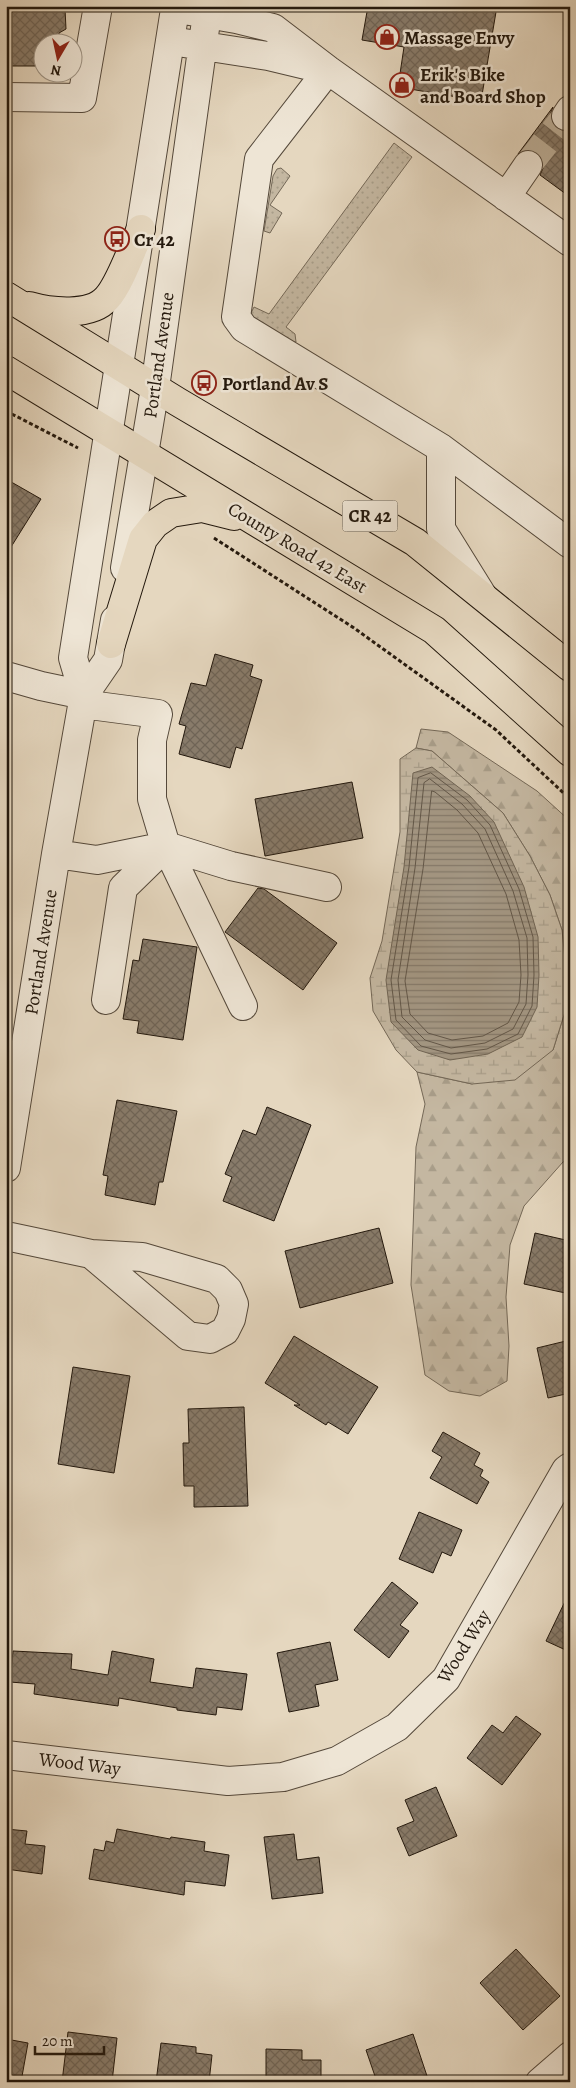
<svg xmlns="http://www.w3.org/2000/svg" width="576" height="2088" viewBox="0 0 576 2088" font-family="Alegreya,serif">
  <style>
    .green { fill: url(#green-dots); stroke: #746857 }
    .forest { fill: url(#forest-firs); stroke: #746857 }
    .wetland { fill: url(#wetland-marsh); stroke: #746857 }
    .water { fill: url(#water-rules); stroke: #706453 }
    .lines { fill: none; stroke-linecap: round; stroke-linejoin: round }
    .shore { stroke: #635748; stroke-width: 1 }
    .building { fill: url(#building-cross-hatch); stroke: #23180d }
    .minor-tunnel { stroke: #beb19b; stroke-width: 28; stroke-dasharray: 28 14; stroke-linecap: butt }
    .minor-casing { stroke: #54483a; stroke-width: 30 }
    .highway-casing { stroke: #23180d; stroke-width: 30 }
    .path { stroke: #23180d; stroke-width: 3; stroke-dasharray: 4 2.5; stroke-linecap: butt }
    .minor { stroke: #eee5d5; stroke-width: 28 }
    .highway { stroke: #e5d7bf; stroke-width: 28 }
    .labels { text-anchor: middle; stroke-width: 5; stroke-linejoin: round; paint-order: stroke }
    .shield { fill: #eee5d5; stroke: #605649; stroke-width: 1 }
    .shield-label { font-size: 18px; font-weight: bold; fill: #23180d }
    .poi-label { font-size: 19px; font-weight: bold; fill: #23180d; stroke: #eee5d5; text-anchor: start }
    .street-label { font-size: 19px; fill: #23180d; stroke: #eee5d5 }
  </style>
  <defs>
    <pattern id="green-dots" width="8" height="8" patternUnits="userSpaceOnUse" patternTransform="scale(1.25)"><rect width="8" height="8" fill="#c4b7a1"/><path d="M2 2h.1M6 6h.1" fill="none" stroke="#a89d89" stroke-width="1.8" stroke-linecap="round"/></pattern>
    <pattern id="forest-firs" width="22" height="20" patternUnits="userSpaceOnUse" patternTransform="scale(1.25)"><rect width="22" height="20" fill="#c4b7a1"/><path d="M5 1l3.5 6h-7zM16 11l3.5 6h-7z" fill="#a89d89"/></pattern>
    <pattern id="wetland-marsh" width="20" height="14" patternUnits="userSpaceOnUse" patternTransform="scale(1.25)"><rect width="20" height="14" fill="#c4b7a1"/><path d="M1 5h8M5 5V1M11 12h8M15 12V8" fill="none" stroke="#a89d89"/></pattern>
    <pattern id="water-rules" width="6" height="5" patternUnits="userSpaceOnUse" patternTransform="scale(1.25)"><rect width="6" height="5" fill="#a39682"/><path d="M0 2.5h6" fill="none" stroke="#847969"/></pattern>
    <pattern id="building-cross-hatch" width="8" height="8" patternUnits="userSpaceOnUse" patternTransform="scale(1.25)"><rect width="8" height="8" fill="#887b6a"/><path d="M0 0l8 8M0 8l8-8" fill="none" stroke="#6f6456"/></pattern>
  </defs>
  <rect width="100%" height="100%" fill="#e5d7bf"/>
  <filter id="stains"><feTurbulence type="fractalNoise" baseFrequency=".004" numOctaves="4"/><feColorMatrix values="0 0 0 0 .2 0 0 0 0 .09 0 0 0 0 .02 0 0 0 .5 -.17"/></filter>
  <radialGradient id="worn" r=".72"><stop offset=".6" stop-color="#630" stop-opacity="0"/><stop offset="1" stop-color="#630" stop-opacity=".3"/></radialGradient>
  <path class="green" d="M 394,143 L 412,157 L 286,327 L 295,334 L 296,342 L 290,342 L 253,319 L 250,315 L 254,307 L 269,314 Z
    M 281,168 L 290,176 L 270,205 L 282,213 L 270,233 L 264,231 L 273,176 L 277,169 Z"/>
  <path class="forest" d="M 421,729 L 448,732 L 537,791 L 570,821 L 570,1158 L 563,1162 L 524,1206 L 510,1245 L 506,1297 L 509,1346 L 507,1381 L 480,1396 L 449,1391 L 425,1375 L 411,1285 L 416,1147 L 425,1104 L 417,1072 L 472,1084 L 553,1050 L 569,999 L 562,930 L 550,895 L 530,856 L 503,813 L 432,751 L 416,748 Z"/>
  <path class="wetland" d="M 416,748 L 432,751 L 503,813 L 530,856 L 550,895 L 562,930 L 569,999 L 553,1050 L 515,1080 L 472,1084 L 417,1072 L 396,1050 L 373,1011 L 370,978 L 382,941 L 400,832 L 400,759 Z"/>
  <path class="water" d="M 432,767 L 470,796 L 494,822 L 524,887 L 538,937 L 539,975 L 537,1007 L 522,1037 L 488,1054 L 450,1060 L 418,1050 L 391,1022 L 386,980 L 404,867 L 413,773 Z"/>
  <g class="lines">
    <path class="shore" d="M 431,773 L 467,800 L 490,825 L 519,889 L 533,937 L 534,975 L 532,1006 L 518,1034 L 487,1049 L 451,1054 L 421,1046 L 396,1020 L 391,980 L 409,867 L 418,778 Z
      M 430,779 L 462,804 L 485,829 L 513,891 L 527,938 L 528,975 L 526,1004 L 513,1029 L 485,1043 L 451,1048 L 425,1040 L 402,1017 L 398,980 L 415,868 L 424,783 Z
      M 432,791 L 435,792 L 457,810 L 478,833 L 506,894 L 519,940 L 521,975 L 519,1002 L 508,1023 L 483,1036 L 452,1040 L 428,1033 L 410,1014 L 405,981 L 423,869 Z"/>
  </g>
  <path class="building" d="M 6,6 L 56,6 L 56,9 L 65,9 L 66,29 L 59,33 L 59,42 L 42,42 L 42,66 L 6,66 Z
    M 368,6 L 497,6 L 481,101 L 398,87 L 404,47 L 362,40 Z
    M 553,107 L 550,115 L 552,123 L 558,129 L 570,131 L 570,197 L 540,175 L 544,166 L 542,158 L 537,152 L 529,149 L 518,154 Z
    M 6,479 L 41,499 L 6,555 Z
    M 215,654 L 253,665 L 250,676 L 262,680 L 242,749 L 236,747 L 230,768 L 179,754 L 186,726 L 179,724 L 191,683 L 206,686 Z
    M 352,782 L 363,838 L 265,856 L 255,799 Z
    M 258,888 L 264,889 L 337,943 L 303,990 L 225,932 Z
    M 143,939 L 197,947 L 183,1040 L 137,1033 L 139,1021 L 123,1019 L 133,960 L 139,961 Z
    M 117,1100 L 177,1111 L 163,1182 L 159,1182 L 155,1205 L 105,1195 L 108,1176 L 103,1175 Z
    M 267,1107 L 311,1125 L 274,1221 L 223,1201 L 232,1177 L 225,1174 L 243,1130 L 256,1135 Z
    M 379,1228 L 393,1283 L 300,1308 L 285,1251 Z
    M 535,1233 L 570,1241 L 570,1294 L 524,1284 Z
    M 294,1336 L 378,1387 L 348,1434 L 328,1422 L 326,1425 L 294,1405 L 300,1405 L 265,1383 Z
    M 570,1340 L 570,1393 L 548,1398 L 537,1348 Z
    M 73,1367 L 130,1376 L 114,1473 L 58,1464 Z
    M 244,1407 L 248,1506 L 194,1507 L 194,1486 L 184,1486 L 183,1443 L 189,1443 L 188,1409 Z
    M 443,1432 L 480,1453 L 474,1465 L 483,1470 L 480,1476 L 489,1482 L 477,1504 L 430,1478 L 442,1457 L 432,1451 Z
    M 419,1512 L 462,1530 L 451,1556 L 442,1552 L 433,1573 L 399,1559 Z
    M 392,1582 L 418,1603 L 400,1625 L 409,1631 L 389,1658 L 354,1630 Z
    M 570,1591 L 570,1652 L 546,1641 Z
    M 330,1642 L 338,1680 L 315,1685 L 319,1706 L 289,1712 L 277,1653 Z
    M 13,1651 L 72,1654 L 71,1669 L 108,1675 L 112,1651 L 154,1659 L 150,1682 L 193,1688 L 196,1668 L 247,1674 L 242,1710 L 217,1707 L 216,1715 L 177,1710 L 177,1708 L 119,1698 L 118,1706 L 34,1694 L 35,1684 L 10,1682 Z
    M 516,1716 L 541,1734 L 502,1785 L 467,1758 L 492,1725 L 503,1733 Z
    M 436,1787 L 457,1836 L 409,1856 L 397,1828 L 414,1821 L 405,1800 Z
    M 6,1829 L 27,1831 L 25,1844 L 45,1846 L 42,1874 L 6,1869 Z
    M 117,1829 L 170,1839 L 171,1837 L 205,1842 L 204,1851 L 229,1855 L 225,1886 L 185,1881 L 184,1895 L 89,1879 L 94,1849 L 104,1851 L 106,1841 L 114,1843 Z
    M 294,1834 L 297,1860 L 319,1857 L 323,1893 L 272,1899 L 264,1837 Z
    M 516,1949 L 560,1996 L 523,2030 L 480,1983 Z
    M 68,2032 L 117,2038 L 112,2082 L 62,2082 Z
    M 413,2034 L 429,2082 L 377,2082 L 366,2050 Z
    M 6,2039 L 28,2043 L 21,2082 L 6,2082 Z
    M 161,2043 L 196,2047 L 196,2053 L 212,2055 L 209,2082 L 156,2082 Z
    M 266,2049 L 302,2050 L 302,2060 L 321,2060 L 321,2082 L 266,2082 Z"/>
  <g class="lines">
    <path class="minor-tunnel" d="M 528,165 L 566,116"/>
    <defs>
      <path id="minor" d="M 190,11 L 236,19 L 273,28 L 328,70 L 570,242
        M 184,43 L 268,56 L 318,68
        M 328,70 L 259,159 L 236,317 L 244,328 L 441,448 L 570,544
        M 6,97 L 82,98 L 98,6
        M 566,116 L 570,110
        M 506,197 L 528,165
        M 441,448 L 441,529 L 482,595
        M 125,568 L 155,388 L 207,14 L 205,6
        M 6,676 L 41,686 L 84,695
        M 84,695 L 108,660 L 115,620
        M 82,704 L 158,714 L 152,740 L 152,799 L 166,846
        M 56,854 L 97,860 L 166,846
        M 106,1000 L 123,888 L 166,846
        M 243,1006 L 166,846 L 231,866 L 327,887
        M 6,1168 L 56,854 L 84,695 L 73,658 L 175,9 L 177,6
        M 6,1236 L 91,1254 L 142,1257 L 217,1279 L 228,1290 L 234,1304 L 231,1319 L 225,1331 L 210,1339 L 188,1336 L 91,1254
        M 6,1755 L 228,1781 L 283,1777 L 337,1761 L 397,1727 L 446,1679 L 566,1470 L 570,1467
        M 540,2082 L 570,2056"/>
      <path id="highway" d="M 6,296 L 178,402 L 415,542 L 570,667
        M 29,306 C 50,312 91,317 107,298 C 120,284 132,248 141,229
        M 6,370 L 434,630 L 570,752
        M 111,644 L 143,539 L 155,524 L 171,513 L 202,508 L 234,516"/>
    </defs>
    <use href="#minor" class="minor-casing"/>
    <use href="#highway" class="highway-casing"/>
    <path class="path" d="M 6,411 L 78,448
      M 214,538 L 354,628 L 496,730 L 570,799"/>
    <use href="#minor" class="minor"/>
    <use href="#highway" class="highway"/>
  </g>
  <defs>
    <symbol id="shop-ring" viewBox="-11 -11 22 22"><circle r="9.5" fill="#eee5d5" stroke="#8f2418" stroke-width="1.5"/><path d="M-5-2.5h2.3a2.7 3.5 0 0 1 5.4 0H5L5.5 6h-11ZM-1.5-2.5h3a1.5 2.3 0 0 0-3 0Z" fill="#8f2418"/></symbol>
    <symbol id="bus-ring" viewBox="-11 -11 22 22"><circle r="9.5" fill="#eee5d5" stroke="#8f2418" stroke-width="1.5"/><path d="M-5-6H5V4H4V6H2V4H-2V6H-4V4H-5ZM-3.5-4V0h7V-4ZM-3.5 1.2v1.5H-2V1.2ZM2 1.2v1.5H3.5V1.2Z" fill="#8f2418"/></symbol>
  </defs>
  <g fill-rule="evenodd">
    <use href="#shop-ring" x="373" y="23" width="28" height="28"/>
    <use href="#shop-ring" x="388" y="71" width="28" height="28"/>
    <use href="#bus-ring" x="103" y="225" width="28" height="28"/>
    <use href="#bus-ring" x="190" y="369" width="28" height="28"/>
  </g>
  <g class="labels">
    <rect class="shield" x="342.5" y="500.5" width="55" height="31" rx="4"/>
    <g class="shield-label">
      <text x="370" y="522">CR 42</text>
    </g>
    <g class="poi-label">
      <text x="404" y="44">Massage Envy</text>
      <text x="420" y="81">Erik's Bike<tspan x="420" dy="22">and Board Shop</tspan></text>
      <text x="134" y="246">Cr 42</text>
      <text x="222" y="390">Portland Av S</text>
    </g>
    <g class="street-label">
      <text transform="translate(158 355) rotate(-82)" y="7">Portland Avenue</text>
      <text transform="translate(298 547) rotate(31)" y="7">County Road 42 East</text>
      <text transform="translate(40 952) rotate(-81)" y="7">Portland Avenue</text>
      <text transform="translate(463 1646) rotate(-58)" y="7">Wood Way</text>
      <text transform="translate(80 1763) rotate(7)" y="7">Wood Way</text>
    </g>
  </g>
  <rect width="576" height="2088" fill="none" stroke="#e5d7bf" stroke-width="25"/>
  <rect x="8" y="8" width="561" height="2073" fill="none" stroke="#23180d" stroke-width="2.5"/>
  <rect x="12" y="12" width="551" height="2063" fill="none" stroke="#23180d"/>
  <g transform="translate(58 58) rotate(189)"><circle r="24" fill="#eee5d5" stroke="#9d9385"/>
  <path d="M0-4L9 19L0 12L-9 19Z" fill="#8f2418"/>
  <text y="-8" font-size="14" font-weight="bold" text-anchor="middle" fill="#23180d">N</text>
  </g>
  <path d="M35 2046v8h69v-8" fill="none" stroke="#23180d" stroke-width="2.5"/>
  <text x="42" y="2046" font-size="15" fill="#23180d" stroke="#eee5d5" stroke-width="4" paint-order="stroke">20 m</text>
  <rect width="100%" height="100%" filter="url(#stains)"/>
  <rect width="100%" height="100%" fill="url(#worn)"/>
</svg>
